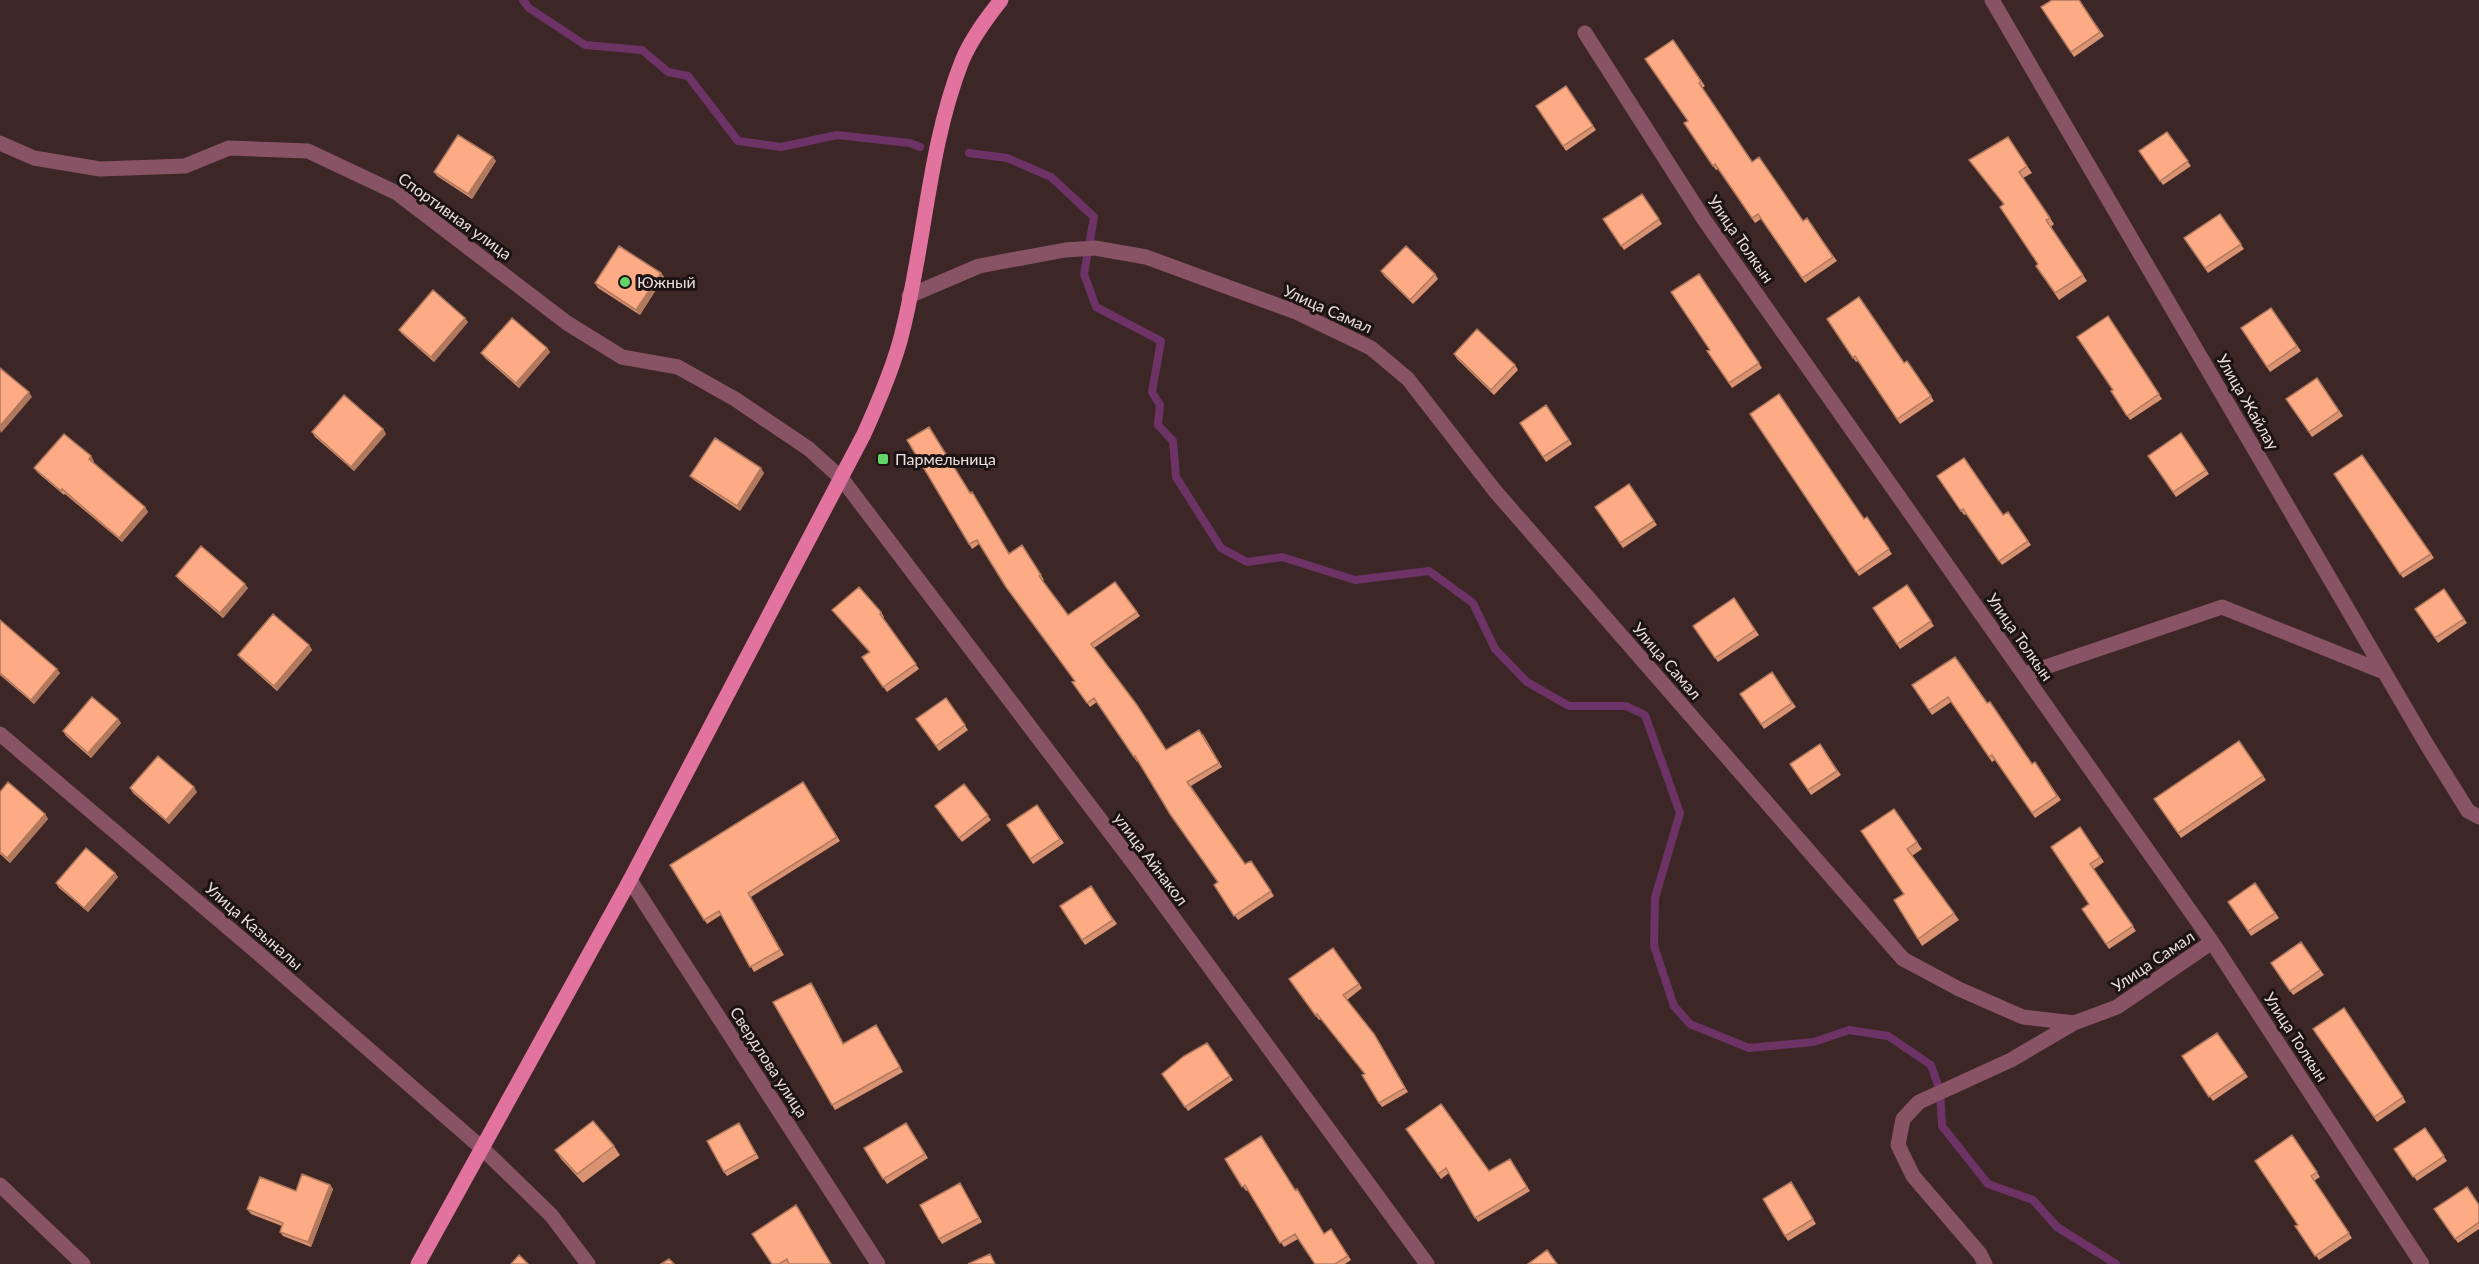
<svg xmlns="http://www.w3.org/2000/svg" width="2479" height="1264" viewBox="0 0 2479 1264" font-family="Lato,sans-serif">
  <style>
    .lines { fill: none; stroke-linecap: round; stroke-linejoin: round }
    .stream { stroke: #6e3366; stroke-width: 8 }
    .minor { stroke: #895366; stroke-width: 15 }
    .major { stroke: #e1739e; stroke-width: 15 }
    .wall { fill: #d99372 }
    .shaded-wall { fill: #b0785d }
    .building { fill: #fcab85; stroke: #b0785d; stroke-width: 1.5 }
    .poi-dot { fill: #63d468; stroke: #1c1313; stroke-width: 2 }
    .labels { text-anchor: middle; stroke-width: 6; stroke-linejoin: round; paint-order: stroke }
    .street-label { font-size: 16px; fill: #ebdddd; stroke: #1c1313 }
    .poi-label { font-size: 16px; fill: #ebdddd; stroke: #1c1313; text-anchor: start }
  </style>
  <rect width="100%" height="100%" fill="#3c2726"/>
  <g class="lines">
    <path class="stream" d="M 523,0 L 529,8 L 585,45 L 642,50 L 668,72 L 688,76 L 738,141 L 781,147 L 837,135 L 910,143 L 920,147
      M 969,153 L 1007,158 L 1051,177 L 1094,217 L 1084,274 L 1096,307 L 1161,341 L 1152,392 L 1160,405 L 1158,425 L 1173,441 L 1176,477 L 1221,548 L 1247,562 L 1282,557 L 1355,580 L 1429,571 L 1473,603 L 1495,649 L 1527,682 L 1569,706 L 1626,706 L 1645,715 L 1680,813 L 1655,898 L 1654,946 L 1674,1006 L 1690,1024 L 1749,1048 L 1814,1042 L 1849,1030 L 1888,1036 L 1931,1065 L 1940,1091 L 1942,1126 L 1988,1184 L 2033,1200 L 2057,1227 L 2116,1264"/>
    <path class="minor" d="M 1992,0 L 2427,745 L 2468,811 L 2479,817
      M 1585,33 L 1705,221 L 2212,942 L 2422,1264
      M 0,143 L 34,158 L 100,169 L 185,166 L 229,148 L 308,151 L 397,193 L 567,323 L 622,357 L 678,367 L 735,399 L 809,449 L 842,479 L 1140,872 L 1427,1264
      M 909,296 L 979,266 L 1065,250 L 1095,248 L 1146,257 L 1296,312 L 1371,348 L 1408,379 L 1495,491 L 1903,959 L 1959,989 L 2023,1017 L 2074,1023 L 2117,1007 L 2212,942
      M 2025,674 L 2222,607 L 2384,672
      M 0,734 L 258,953 L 483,1149 L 551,1215 L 588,1264
      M 630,880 L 878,1264
      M 0,1185 L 83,1264
      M 1985,1264 L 1980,1254 L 1913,1176 L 1898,1145 L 1903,1119 L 1919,1102 L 2011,1060 L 2074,1023"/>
    <path class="major" d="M 418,1264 L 630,880 L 864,434 C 878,403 891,373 900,341 C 925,249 927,150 962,61 C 971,39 986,19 1001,0"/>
  </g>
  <path class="wall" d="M 2079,0 L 2104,36 L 2074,57 L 2041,7 Z
    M 1673,40 L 1705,86 L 1702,88 L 1752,161 L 1803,221 L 1807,218 L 1837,261 L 1805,283 L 1761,219 L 1755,223 L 1718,169 L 1716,170 L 1684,123 L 1688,121 Z
    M 1566,86 L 1596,130 L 1566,151 L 1536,106 Z
    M 2167,132 L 2191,166 L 2163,185 L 2139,151 Z
    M 2008,137 L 2032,173 L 2023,178 L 2054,224 L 2051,227 L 2087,281 L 2059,300 L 2036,266 L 2038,264 L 2004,204 L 1969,160 Z
    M 496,161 L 472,199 L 437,176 L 434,172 Z
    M 1642,194 L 1662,224 L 1624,250 L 1603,219 Z
    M 2220,214 L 2244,249 L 2208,273 L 2184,238 Z
    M 1381,271 L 1435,274 L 1438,279 L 1413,304 L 1384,276 Z
    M 661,273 L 664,277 L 640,315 L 598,288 L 595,283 Z
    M 1699,274 L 1762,368 L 1732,388 L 1707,351 L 1710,350 Z
    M 2271,308 L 2301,351 L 2270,372 L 2241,328 Z
    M 2108,316 L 2162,399 L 2130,420 L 2111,391 L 2113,390 Z
    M 1827,319 L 1904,363 L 1907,361 L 1934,401 L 1900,424 L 1858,361 L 1856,362 Z
    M 468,322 L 434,362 L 402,334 L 399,330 Z
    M 547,348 L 550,352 L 519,388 L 485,358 L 481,353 Z
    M 1454,354 L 1515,365 L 1518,370 L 1494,395 L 1457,359 Z
    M 2317,378 L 2343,416 L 2312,437 L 2286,399 Z
    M 1546,405 L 1572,444 L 1546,462 L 1520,423 Z
    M 1750,414 L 1864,519 L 1867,517 L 1892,554 L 1859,576 Z
    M 383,429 L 386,434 L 354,471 L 315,437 L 312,432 Z
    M 2181,433 L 2209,474 L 2176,497 L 2148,456 Z
    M 2362,455 L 2434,558 L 2403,578 L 2334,474 Z
    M 94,461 L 93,462 L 145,507 L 148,512 L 122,542 L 65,494 L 64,495 L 38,473 L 34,468 Z
    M 764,473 L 740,511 L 694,480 L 690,476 Z
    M 1937,476 L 2003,515 L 2008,512 L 2031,545 L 2002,565 L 1967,514 L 1964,515 Z
    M 1629,484 L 1657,525 L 1623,548 L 1595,507 Z
    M 970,493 L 1009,553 L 1022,545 L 1044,580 L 1042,581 L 1068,615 L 1115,582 L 1140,616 L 1094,648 L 1166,750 L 1203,734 L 1222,767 L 1191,786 L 1245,864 L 1251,861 L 1274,896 L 1238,920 L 1214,885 L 1218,882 L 1138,761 L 1137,762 L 1097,702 L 1090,707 L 1072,682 L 1075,681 L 979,544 L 972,549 L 969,544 Z
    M 176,576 L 248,588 L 223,618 L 179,580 Z
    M 1907,585 L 1934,626 L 1900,649 L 1873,608 Z
    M 2444,589 L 2467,623 L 2438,643 L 2415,609 Z
    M 1734,598 L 1759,635 L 1718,662 L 1693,626 Z
    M 832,610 L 881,612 L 884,617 L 883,618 L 919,669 L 887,692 L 862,657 L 869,652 Z
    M 0,620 L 60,673 L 34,704 L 0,675 Z
    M 309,645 L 312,650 L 277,691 L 241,659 L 238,655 Z
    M 1772,672 L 1796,707 L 1764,729 L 1740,694 Z
    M 1912,685 L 1987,703 L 2032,764 L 2035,762 L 2061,800 L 2035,818 L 1995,760 L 1992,762 L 1951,702 L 1932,715 Z
    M 946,698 L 968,730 L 939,751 L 916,719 Z
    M 118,719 L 121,723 L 91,758 L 66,736 L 63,731 Z
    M 2239,741 L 2266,780 L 2181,838 L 2154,799 Z
    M 1820,744 L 1841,775 L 1811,795 L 1790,764 Z
    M 803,782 L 840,841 L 751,897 L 784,955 L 754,972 L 721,915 L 707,924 L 670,865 Z
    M 964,784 L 991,820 L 962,842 L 935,806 Z
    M 130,788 L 197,792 L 169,824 L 133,793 Z
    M 0,792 L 45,814 L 48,819 L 10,863 L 0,854 Z
    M 1037,805 L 1064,843 L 1033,864 L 1007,825 Z
    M 1894,809 L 1922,849 L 1912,856 L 1959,920 L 1922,946 L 1918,939 L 1904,894 Z
    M 2080,827 L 2104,862 L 2094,869 L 2136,931 L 2109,949 L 2082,909 L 2089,904 Z
    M 115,873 L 118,877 L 88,912 L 59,888 L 56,883 Z
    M 2255,883 L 2279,918 L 2251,936 L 2228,902 Z
    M 1091,886 L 1117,924 L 1085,945 L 1060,906 Z
    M 2301,942 L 2324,975 L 2293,995 L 2271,963 Z
    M 1333,948 L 1362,988 L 1347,1000 L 1377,1038 L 1408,1092 L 1382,1107 L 1379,1103 L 1365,1074 L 1321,1019 L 1319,1020 L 1289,979 Z
    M 814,987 L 844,1044 L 876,1025 L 903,1072 L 835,1110 L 832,1105 Z
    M 2344,1008 L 2406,1102 L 2377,1122 L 2313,1029 Z
    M 2217,1033 L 2248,1077 L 2213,1101 L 2182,1056 Z
    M 1207,1043 L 1233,1080 L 1188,1111 L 1162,1074 Z
    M 906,1123 L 928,1158 L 887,1184 L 864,1148 Z
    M 742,1128 L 759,1158 L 727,1176 L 724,1172 Z
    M 2425,1128 L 2447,1161 L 2417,1181 L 2394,1149 Z
    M 1406,1129 L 1489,1171 L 1510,1159 L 1530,1191 L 1478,1222 L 1449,1173 L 1441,1179 Z
    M 2292,1135 L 2320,1177 L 2314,1181 L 2352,1238 L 2319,1260 L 2295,1226 L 2298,1225 Z
    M 614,1146 L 620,1155 L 583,1183 L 561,1159 L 555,1150 Z
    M 1225,1159 L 1295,1190 L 1324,1233 L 1331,1229 L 1351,1260 L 1345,1264 L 1315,1264 L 1298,1239 L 1284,1247 L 1248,1190 L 1246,1191 Z
    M 1791,1182 L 1816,1224 L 1788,1241 L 1785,1236 Z
    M 960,1183 L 982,1222 L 942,1244 L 939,1239 Z
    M 330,1185 L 333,1189 L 311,1247 L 283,1236 L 280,1232 L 282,1226 L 251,1214 L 247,1209 Z
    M 2479,1205 L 2479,1229 L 2458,1243 L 2434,1209 Z
    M 799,1210 L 831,1264 L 772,1264 Z"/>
  <path class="shaded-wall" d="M 493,157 L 496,161 L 472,199 L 468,194 Z
    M 661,273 L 664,277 L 640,315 L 636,310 Z
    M 465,318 L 468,322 L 434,362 L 431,357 Z
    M 547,348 L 550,352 L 519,388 L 516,383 Z
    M 29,392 L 32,397 L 1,433 L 0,430 L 0,426 Z
    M 383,429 L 386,434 L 354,471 L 351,467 Z
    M 91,456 L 94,461 L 92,463 L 89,459 Z
    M 761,468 L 764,473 L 740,511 L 737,506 Z
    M 145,507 L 148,512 L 122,542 L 119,538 Z
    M 245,584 L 248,588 L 223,618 L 220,613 Z
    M 309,645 L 312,650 L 277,691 L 274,686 Z
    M 57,669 L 60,673 L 34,704 L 31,700 Z
    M 118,719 L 121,723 L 91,758 L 88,753 Z
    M 194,787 L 197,792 L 169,824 L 166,820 Z
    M 45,814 L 48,819 L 10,863 L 7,858 Z
    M 115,873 L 118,877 L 88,912 L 84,908 Z
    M 811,983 L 814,987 L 846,1049 L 843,1044 Z
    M 330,1185 L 333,1189 L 311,1247 L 308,1242 Z"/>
  <path class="building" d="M 2052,0 L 2079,0 L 2100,32 L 2071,52 L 2041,7 Z
    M 1673,40 L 1701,81 L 1699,83 L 1752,162 L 1759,157 L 1803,221 L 1807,218 L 1833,257 L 1802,278 L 1758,214 L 1752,218 L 1715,164 L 1713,166 L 1684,123 L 1688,121 L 1645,59 Z
    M 1566,86 L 1593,126 L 1563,146 L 1536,106 Z
    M 2167,132 L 2188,161 L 2160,181 L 2139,151 Z
    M 458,135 L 493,157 L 468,194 L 434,172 Z
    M 2008,137 L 2027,166 L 2019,172 L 2050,218 L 2046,220 L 2083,275 L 2055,293 L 2036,266 L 2038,264 L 2000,207 L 2004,204 L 1969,160 Z
    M 1642,194 L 1659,219 L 1621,246 L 1603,219 Z
    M 2220,214 L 2241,244 L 2205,268 L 2184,238 Z
    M 619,246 L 661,273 L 636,310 L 595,283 Z
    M 1406,246 L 1435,274 L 1410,300 L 1381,271 Z
    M 1699,274 L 1759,363 L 1729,383 L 1707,351 L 1710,350 L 1671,292 Z
    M 433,290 L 465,318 L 431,357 L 399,330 Z
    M 1859,297 L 1904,363 L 1907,361 L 1931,396 L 1897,419 L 1855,356 L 1853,358 L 1827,319 Z
    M 2271,308 L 2297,346 L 2267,367 L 2241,328 Z
    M 2108,316 L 2159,394 L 2127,416 L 2111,391 L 2113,390 L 2077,337 Z
    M 512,318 L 547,348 L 516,383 L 481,353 Z
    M 1477,329 L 1515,365 L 1491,390 L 1454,354 Z
    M 0,368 L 29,392 L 0,426 Z
    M 2317,378 L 2339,411 L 2309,432 L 2286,399 Z
    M 1779,394 L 1864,519 L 1867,517 L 1889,549 L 1856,572 L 1750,414 Z
    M 344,395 L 383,429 L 351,467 L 312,432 Z
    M 1546,405 L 1569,440 L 1543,457 L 1520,423 Z
    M 929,427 L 970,493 L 972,492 L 1009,554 L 1022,545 L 1041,575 L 1039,576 L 1068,615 L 1115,582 L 1137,612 L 1091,644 L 1137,705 L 1166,750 L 1199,730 L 1219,763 L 1187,782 L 1245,864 L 1251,861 L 1271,891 L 1234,916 L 1214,885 L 1218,882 L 1170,814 L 1135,756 L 1134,757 L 1094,698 L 1087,703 L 1072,682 L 1075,681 L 1006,587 L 977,540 L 969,544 L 907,440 Z
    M 2181,433 L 2206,470 L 2173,492 L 2148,456 Z
    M 64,434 L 91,456 L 89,459 L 145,507 L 119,538 L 62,489 L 61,491 L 34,468 Z
    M 715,438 L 761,468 L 737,506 L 690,476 Z
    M 2362,455 L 2431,554 L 2400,574 L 2334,474 Z
    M 1964,458 L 2003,515 L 2008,512 L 2028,541 L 1999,561 L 1963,509 L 1961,511 L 1937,476 Z
    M 1629,484 L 1654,521 L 1620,543 L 1595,507 Z
    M 201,546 L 245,584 L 220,613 L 176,576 Z
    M 1907,585 L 1931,621 L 1897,644 L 1873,608 Z
    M 859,587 L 881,612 L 880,614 L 916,664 L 883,687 L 862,657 L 870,652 L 832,610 Z
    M 2444,589 L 2464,619 L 2435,638 L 2415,609 Z
    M 1734,598 L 1755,630 L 1715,658 L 1693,626 Z
    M 273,614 L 309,645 L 274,686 L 238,655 Z
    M 0,620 L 57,669 L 31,700 L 0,673 Z
    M 1955,657 L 1987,703 L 1990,702 L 2032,764 L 2035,762 L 2057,796 L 2032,813 L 1992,755 L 1989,757 L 1948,697 L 1929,710 L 1912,685 Z
    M 1772,672 L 1792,703 L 1761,724 L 1740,694 Z
    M 92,697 L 118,719 L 88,753 L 63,731 Z
    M 946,698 L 965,725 L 936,746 L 916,719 Z
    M 2239,741 L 2263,776 L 2178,833 L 2154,799 Z
    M 1820,744 L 1837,771 L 1808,790 L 1790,764 Z
    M 158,756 L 194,787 L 166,820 L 130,788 Z
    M 8,782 L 45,814 L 7,858 L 0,852 L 0,792 Z
    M 803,782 L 837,837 L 748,893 L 780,950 L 750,967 L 719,911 L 704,920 L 670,865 Z
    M 964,784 L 988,815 L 959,838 L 935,806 Z
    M 1037,805 L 1060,839 L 1030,859 L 1007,825 Z
    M 1894,809 L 1917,842 L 1907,849 L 1954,913 L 1918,939 L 1894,900 L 1904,894 L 1861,831 Z
    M 2080,827 L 2100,857 L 2090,864 L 2133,926 L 2106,944 L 2082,909 L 2089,904 L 2051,847 Z
    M 86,848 L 115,873 L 84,908 L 56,883 Z
    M 2255,883 L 2275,913 L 2248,931 L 2228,902 Z
    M 1091,886 L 1113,920 L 1082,940 L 1060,906 Z
    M 2301,942 L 2320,970 L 2290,991 L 2271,963 Z
    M 1333,948 L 1359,984 L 1343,995 L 1374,1034 L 1405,1088 L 1379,1103 L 1362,1075 L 1365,1074 L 1317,1014 L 1316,1016 L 1289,979 Z
    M 811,983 L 843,1044 L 876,1025 L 900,1067 L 832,1105 L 773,1002 Z
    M 2344,1008 L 2403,1097 L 2374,1117 L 2313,1029 Z
    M 2217,1033 L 2245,1073 L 2209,1097 L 2182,1056 Z
    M 1207,1043 L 1230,1076 L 1185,1107 L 1162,1074 L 1184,1056 Z
    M 1441,1104 L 1489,1171 L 1510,1159 L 1527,1187 L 1475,1218 L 1446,1168 L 1438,1174 L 1406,1129 Z
    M 593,1121 L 614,1146 L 577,1174 L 555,1150 Z
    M 739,1123 L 756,1154 L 724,1172 L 707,1141 Z
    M 906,1123 L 925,1154 L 883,1179 L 864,1148 Z
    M 2425,1128 L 2444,1156 L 2413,1177 L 2394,1149 Z
    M 2292,1135 L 2317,1172 L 2311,1176 L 2349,1233 L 2315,1256 L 2295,1226 L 2298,1225 L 2255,1161 Z
    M 1261,1136 L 1295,1190 L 1297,1189 L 1324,1234 L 1331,1229 L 1348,1256 L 1335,1264 L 1315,1264 L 1295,1234 L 1280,1243 L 1245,1185 L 1242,1187 L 1225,1159 Z
    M 302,1174 L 330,1185 L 308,1242 L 280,1232 L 283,1223 L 247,1209 L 260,1177 L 296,1191 Z
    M 1791,1182 L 1813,1219 L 1785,1236 L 1763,1199 Z
    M 960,1183 L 979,1218 L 939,1239 L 920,1205 Z
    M 2467,1187 L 2479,1205 L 2479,1222 L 2455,1239 L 2434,1209 Z
    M 796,1205 L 831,1264 L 789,1264 L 787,1259 L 779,1264 L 772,1264 L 752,1234 Z
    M 1547,1250 L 1557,1264 L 1528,1264 Z
    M 990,1254 L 995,1264 L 968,1264 Z
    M 519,1255 L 528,1264 L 511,1264 Z
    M 669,1259 L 674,1264 L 661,1264 Z"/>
  <g class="poi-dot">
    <circle cx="625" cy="282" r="6"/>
    <rect x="877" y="453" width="12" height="12" rx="3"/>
  </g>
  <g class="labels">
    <g class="street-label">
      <text transform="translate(455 216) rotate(36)" y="6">Спортивная улица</text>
      <text transform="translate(1741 239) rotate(55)" y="6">Улица Толкын</text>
      <text transform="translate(1328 309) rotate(24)" y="6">Улица Самал</text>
      <text transform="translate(2248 402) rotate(60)" y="6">Улица Жайлау</text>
      <text transform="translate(2020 637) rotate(55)" y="6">Улица Толкын</text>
      <text transform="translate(1667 661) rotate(49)" y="6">Улица Самал</text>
      <text transform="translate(1151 859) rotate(53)" y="6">улица Айнакол</text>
      <text transform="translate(254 926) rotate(41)" y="6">Улица Казыналы</text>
      <text transform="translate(2153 961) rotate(-34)" y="6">Улица Самал</text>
      <text transform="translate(2296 1037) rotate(57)" y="6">Улица Толкын</text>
      <text transform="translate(769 1062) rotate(57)" y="6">Свердлова улица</text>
    </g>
    <g class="poi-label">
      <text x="637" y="288">Южный</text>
      <text x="895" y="465">Пармельница</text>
    </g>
  </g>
</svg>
